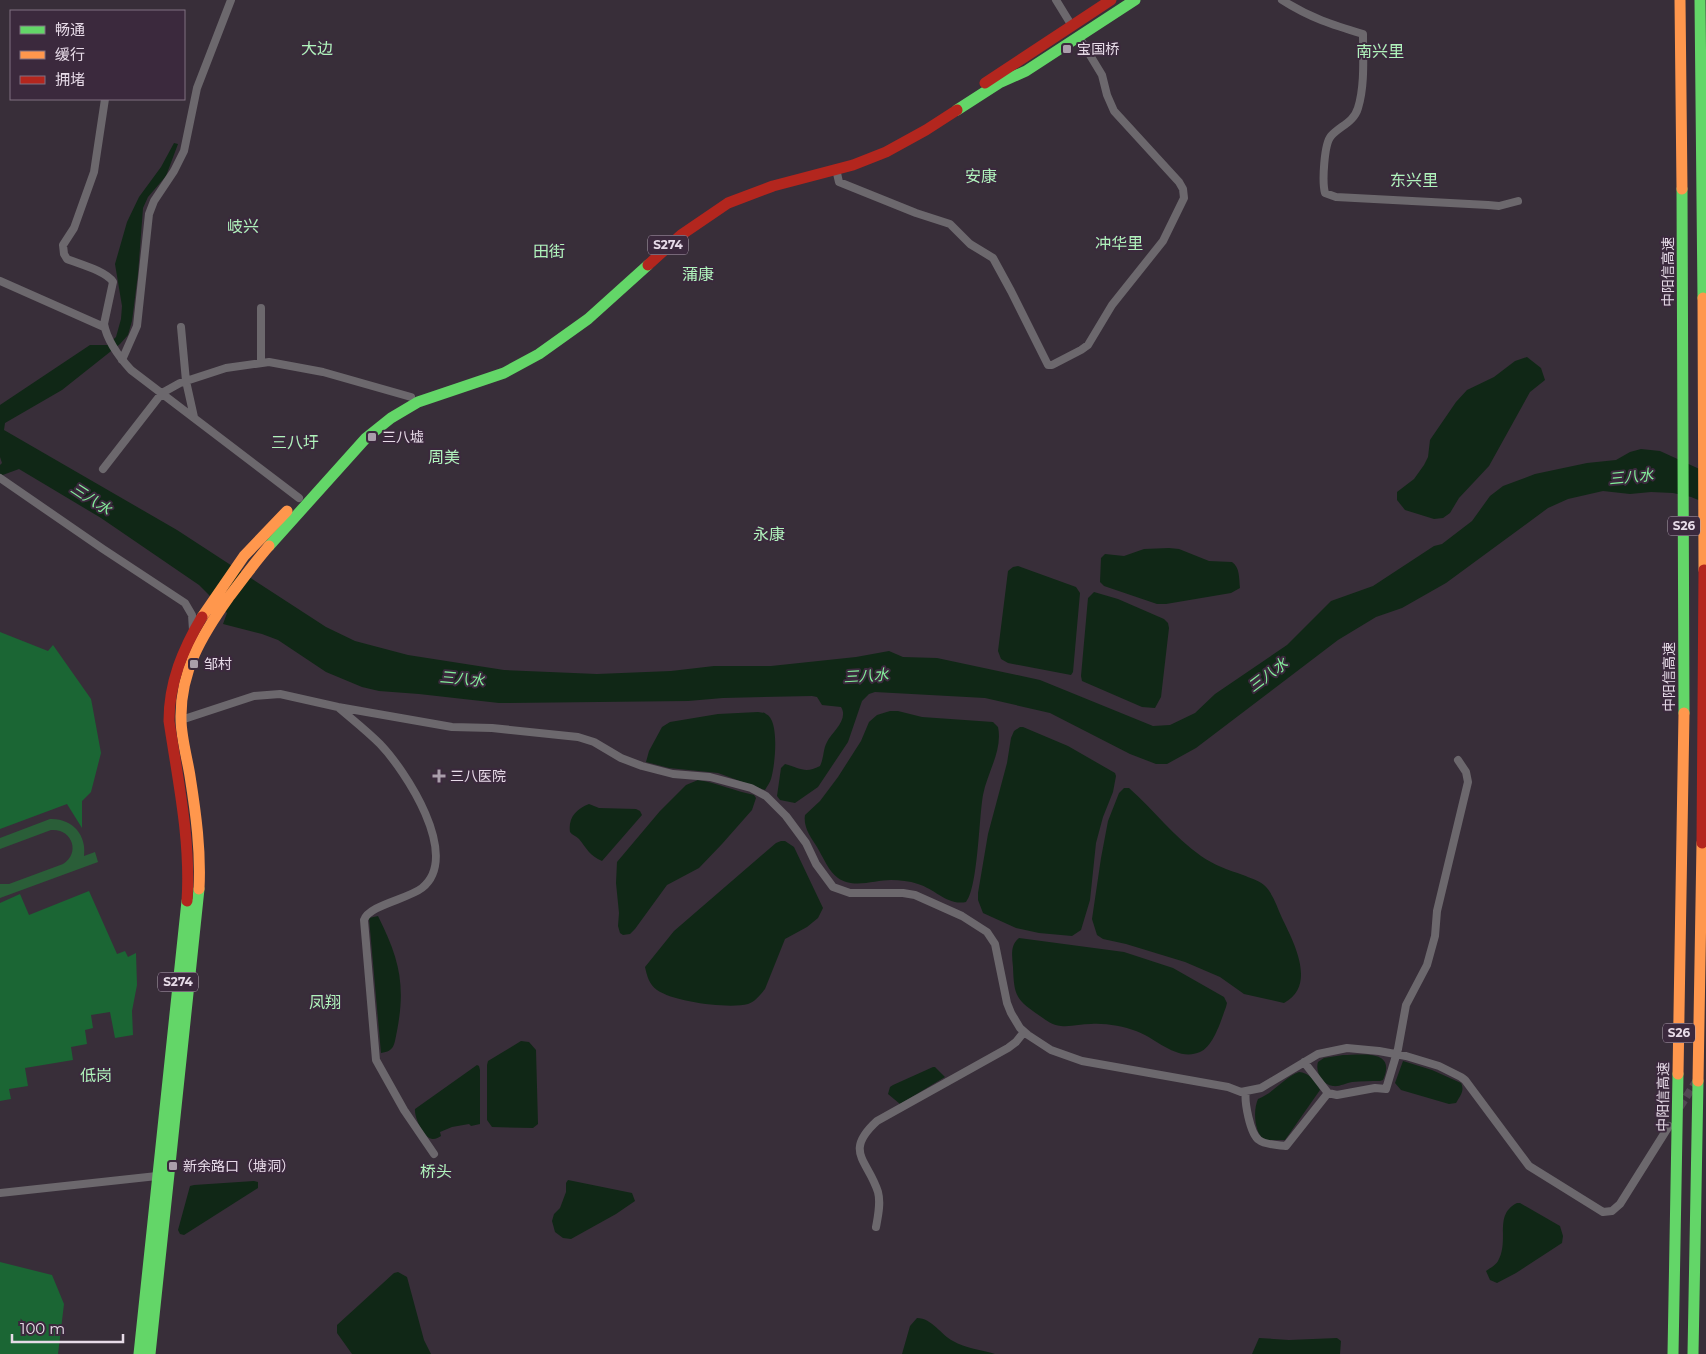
<svg xmlns="http://www.w3.org/2000/svg" width="1706" height="1354" viewBox="0 0 1706 1354" font-family="Montserrat,'Noto Sans SC',sans-serif">
  <style>
    .green { fill: #2a5e38 }
    .forest { fill: #1b6634 }
    .water { fill: #102716 }
    .lines { fill: none; stroke-linecap: round; stroke-linejoin: round }
    .street-tunnel { stroke: #524853; stroke-width: 8; stroke-dasharray: 8 4; stroke-linecap: butt }
    .street { stroke: #6c686d; stroke-width: 8 }
    .fast { stroke: #63d668; stroke-width: 11 }
    .slow { stroke: #ff974d; stroke-width: 11 }
    .jam { stroke: #b3261e; stroke-width: 11 }
    .poi-dot { fill: #aa9eab; stroke: #3b293d; stroke-width: 2 }
    .labels { text-anchor: middle; stroke-width: 4; stroke-linejoin: round; paint-order: stroke }
    .shield { fill: #3b293d; stroke: #b3a6b5; stroke-width: 1 }
    .shield-label { font-size: 12px; font-weight: bold; fill: #e7dbe8 }
    .poi-label { font-size: 14px; fill: #e7dbe8; stroke: #3b293d; text-anchor: start }
    .street-label { font-size: 14px; fill: #e7dbe8; stroke: #3b293d }
    .water-label { font-size: 15px; font-style: italic; fill: #84ef9b; stroke: #3b293d }
    .quarter-label { font-size: 16px; fill: #b0f3bc; stroke: #3b293d }
  </style>
  <rect width="100%" height="100%" fill="#382e39"/>
  <path class="green" d="M 50,819 C 72,818 87,835 84,856 L 95,852 L 98,862 L 0,898 L 0,884 L 9,884 L 63,864 C 81,853 72,828 51,830 L 0,849 L 0,838 Z"/>
  <path class="forest" d="M 0,632 L 48,651 L 53,645 L 91,699 L 92,704 L 101,753 L 91,792 L 82,801 L 82,828 L 67,804 L 0,829 Z
    M 89,891 L 117,954 L 125,951 L 128,957 L 136,953 L 137,985 L 132,1011 L 133,1035 L 115,1038 L 110,1012 L 91,1015 L 93,1028 L 85,1030 L 87,1044 L 71,1047 L 73,1060 L 25,1068 L 28,1086 L 9,1089 L 11,1099 L 0,1101 L 0,903 L 20,894 L 29,915 Z
    M 0,1262 L 52,1275 L 64,1304 L 58,1354 L 0,1354 Z"/>
  <path class="water" d="M 174,143 L 178,144 L 166,176 L 148,197 L 143,208 L 138,274 L 132,321 L 128,335 L 120,344 L 62,390 L 5,423 L 4,430 L 177,530 L 326,627 L 355,641 L 408,655 L 504,670 L 597,674 L 671,671 L 714,666 L 771,666 L 856,657 L 889,651 L 903,657 L 937,658 L 1040,680 L 1153,726 L 1170,725 L 1195,713 L 1215,694 L 1287,645 L 1331,601 L 1373,586 L 1434,546 L 1442,544 L 1472,521 L 1490,496 L 1503,486 L 1535,474 L 1587,463 L 1616,460 L 1630,452 L 1641,449 L 1660,451 L 1706,472 L 1706,503 L 1691,497 L 1673,493 L 1651,492 L 1630,494 L 1603,491 L 1568,499 L 1548,508 L 1446,583 L 1402,608 L 1376,617 L 1338,640 L 1196,748 L 1167,764 L 1156,764 L 1130,754 L 1050,713 L 985,698 L 875,692 L 869,694 L 862,701 L 848,742 L 818,787 L 795,803 L 780,800 L 777,796 L 781,768 L 785,764 C 800,768 805,774 820,766 C 824,758 823,749 827,742 C 832,732 849,720 841,707 L 822,705 L 817,697 L 812,696 L 723,698 L 688,701 L 499,703 L 419,694 L 379,691 L 362,687 L 326,672 L 278,640 L 262,634 L 223,624 L 227,613 L 199,585 L 101,518 L 19,469 L 0,476 L 0,465 L 2,463 L 0,457 L 0,405 L 90,345 L 107,345 L 116,337 L 121,319 L 122,306 L 115,264 L 127,222 L 139,197 L 161,167 Z
    M 1527,357 L 1541,368 L 1545,380 L 1530,392 L 1489,466 L 1459,498 L 1450,513 L 1443,518 L 1434,519 L 1405,510 L 1397,500 L 1397,492 L 1414,479 L 1424,465 L 1428,457 L 1430,440 L 1432,437 L 1456,402 L 1467,390 L 1494,377 L 1515,361 Z
    M 1169,548 L 1179,549 L 1209,561 L 1232,562 C 1240,567 1239,579 1240,588 L 1231,593 L 1166,604 L 1157,604 L 1104,586 L 1100,582 L 1101,558 L 1105,554 L 1124,556 L 1144,549 Z
    M 1018,566 L 1076,587 L 1080,593 L 1073,672 L 1071,675 L 1008,663 L 1001,659 L 998,651 L 1008,571 L 1013,567 Z
    M 1094,592 L 1118,599 L 1164,619 L 1168,623 L 1169,628 L 1161,697 L 1155,708 L 1142,707 L 1082,681 L 1081,676 L 1088,598 Z
    M 890,711 L 898,711 L 922,717 L 993,722 L 998,727 C 1003,750 987,773 983,795 C 979,817 978,888 966,902 C 948,906 935,889 918,884 C 909,881 900,880 891,880 C 875,880 853,889 838,878 C 829,872 823,857 817,847 C 811,838 803,827 805,815 L 820,801 L 838,777 L 861,741 L 869,722 L 877,715 Z
    M 758,712 C 761,713 764,712 766,714 C 780,720 775,766 771,779 C 770,783 767,786 765,790 L 718,773 L 669,768 L 646,762 L 649,751 L 662,727 L 670,722 L 718,714 Z
    M 1020,727 L 1023,727 L 1068,746 L 1115,773 L 1116,776 L 1113,792 L 1103,817 L 1096,843 L 1090,900 L 1081,930 L 1072,936 L 1039,933 L 1016,928 L 983,913 L 978,900 L 978,893 L 988,834 L 1007,763 L 1011,738 L 1014,731 Z
    M 698,780 C 717,783 735,791 754,795 L 756,798 L 752,810 L 722,844 L 699,868 L 667,885 L 635,929 L 630,934 L 623,935 L 620,933 L 618,926 L 619,913 L 616,883 L 617,862 L 660,811 L 686,785 Z
    M 1124,788 L 1129,788 C 1154,810 1174,837 1201,856 C 1214,865 1228,870 1243,875 C 1250,878 1258,880 1264,885 C 1273,893 1277,907 1282,918 C 1294,943 1317,985 1284,1003 L 1244,994 L 1220,977 L 1185,962 L 1126,944 L 1103,939 L 1097,935 L 1092,919 L 1101,858 L 1108,821 L 1119,793 Z
    M 589,804 L 599,808 L 636,809 L 640,811 L 642,815 L 602,861 C 590,856 587,849 579,839 C 576,836 572,835 570,832 C 568,818 576,809 589,804 Z
    M 781,841 L 785,841 L 794,847 L 823,908 L 818,918 L 807,927 L 785,939 L 765,989 C 761,994 755,1002 748,1004 C 729,1009 674,1002 657,990 C 649,984 647,976 645,967 L 674,931 L 776,843 Z
    M 378,916 C 399,958 406,984 397,1031 C 394,1045 395,1051 381,1053 L 369,918 Z
    M 1019,938 L 1124,952 L 1173,968 L 1224,997 L 1227,1003 L 1226,1007 C 1221,1020 1214,1046 1200,1052 C 1177,1062 1156,1038 1136,1031 C 1123,1026 1105,1023 1091,1024 C 1081,1024 1071,1027 1061,1026 C 1052,1025 1047,1021 1040,1016 C 1016,1000 1014,996 1013,967 C 1012,956 1010,945 1019,938 Z
    M 521,1041 L 529,1042 L 536,1050 L 538,1124 L 533,1128 L 492,1127 L 487,1120 L 487,1065 L 488,1061 Z
    M 1343,1055 C 1362,1055 1397,1049 1383,1080 L 1380,1081 C 1371,1081 1361,1081 1352,1082 C 1346,1083 1339,1087 1333,1086 C 1322,1085 1315,1071 1318,1062 L 1324,1058 Z
    M 1403,1061 L 1432,1070 L 1461,1083 C 1465,1091 1460,1096 1456,1103 L 1449,1104 L 1401,1090 L 1395,1083 Z
    M 477,1065 L 479,1066 L 480,1070 L 480,1124 L 471,1126 L 469,1124 L 452,1127 L 440,1132 L 441,1136 C 439,1137 436,1139 433,1139 C 424,1139 414,1117 415,1109 Z
    M 933,1067 L 935,1067 L 945,1077 L 900,1104 L 888,1094 L 890,1087 L 893,1085 Z
    M 1299,1072 C 1308,1072 1317,1082 1320,1090 L 1285,1140 L 1264,1140 C 1254,1131 1253,1110 1258,1099 C 1274,1093 1283,1078 1299,1072 Z
    M 568,1180 L 632,1193 L 635,1201 L 616,1214 L 571,1239 L 563,1238 L 555,1232 L 552,1221 L 554,1214 L 560,1208 L 566,1192 L 566,1183 Z
    M 254,1181 L 258,1182 L 258,1188 L 184,1235 L 180,1234 L 178,1230 L 190,1186 L 194,1185 Z
    M 1517,1203 L 1520,1203 L 1560,1226 L 1563,1236 L 1562,1243 L 1516,1273 L 1497,1283 L 1490,1280 L 1486,1271 C 1491,1267 1495,1266 1498,1261 C 1510,1240 1493,1215 1517,1203 Z
    M 398,1272 L 407,1277 L 424,1340 L 431,1354 L 352,1354 L 337,1333 L 337,1325 L 394,1273 Z
    M 917,1318 C 932,1318 941,1335 953,1341 C 965,1348 982,1350 995,1354 L 902,1354 L 910,1326 Z
    M 1259,1338 L 1289,1340 L 1337,1338 L 1341,1341 L 1340,1354 L 1252,1354 Z"/>
  <g class="lines">
    <path class="street-tunnel" d="M 1680,1107 L 1695,1083"/>
    <path class="street" d="M 1056,0 L 1072,26
      M 1282,0 C 1310,18 1333,25 1363,34 C 1363,58 1365,85 1358,108 C 1354,122 1340,126 1331,136 C 1324,144 1322,182 1325,193 L 1336,197 L 1488,205 L 1499,206 L 1518,201
      M 105,99 L 94,172 L 74,228 L 63,245 L 64,254 L 67,259 C 79,264 106,271 113,282 L 104,324 C 107,340 120,358 131,370 L 299,498
      M 836,169 L 839,182 L 916,213 L 950,224 L 970,244 L 993,258 L 1011,291 L 1048,365 L 1052,365 L 1081,350 L 1088,345 L 1112,305 L 1163,241 L 1184,198 L 1183,189 L 1179,182 L 1114,111 L 1107,95 L 1102,75 L 1079,37
      M 0,281 L 104,327
      M 261,308 L 261,362
      M 181,327 L 186,381 L 194,417
      M 122,360 L 137,326 L 149,214 L 154,201 L 174,171 L 184,151 L 197,88 L 231,0
      M 103,469 L 162,393 L 180,383 L 226,368 L 269,362 L 323,372 L 411,397
      M 0,478 L 103,549 L 185,603 L 192,615 L 193,630
      M 339,708 C 353,720 367,731 380,744 C 405,770 462,856 422,888 C 408,899 369,905 364,920 L 376,1060 L 404,1110 L 434,1154
      M 181,720 L 254,696 L 280,694 L 338,707 L 452,727 L 492,728 L 578,737 L 594,742 L 621,758 L 642,766 L 673,774 L 710,777 L 751,788 L 766,796 L 786,816 L 806,843 L 816,864 L 833,887 L 850,893 L 903,893 L 915,895 L 962,916 L 987,932 L 995,944 L 1007,1003 L 1011,1013 L 1020,1028 L 1028,1035 L 1051,1050 L 1082,1061 L 1228,1087 L 1241,1092 L 1261,1088 L 1318,1054 L 1347,1048 L 1379,1051 L 1406,1056 L 1439,1066 L 1461,1077 L 1465,1080 L 1529,1166 L 1603,1212 L 1612,1211 L 1620,1204 L 1669,1126
      M 1304,1062 L 1328,1093 L 1337,1095 L 1375,1088 L 1386,1089 L 1398,1049 L 1406,1005 L 1427,965 L 1435,936 L 1437,911 L 1468,782 L 1466,772 L 1458,760
      M 1246,1091 C 1244,1101 1250,1134 1259,1140 C 1265,1145 1278,1145 1286,1146 L 1328,1093
      M 0,1193 L 157,1176
      M 876,1227 C 878,1216 881,1203 878,1192 C 868,1160 843,1152 877,1121 L 1008,1048 L 1016,1042 L 1024,1032"/>
    <path class="fast" d="M 1700,0 L 1703,298
      M 957,110 L 999,83 L 1026,71 L 1135,0
      M 1682,189 L 1684,713
      M 269,546 L 366,438 L 391,418 L 418,402 L 504,373 L 539,354 L 588,319 L 648,265
      M 139,1354 L 187,901
      M 150,1354 L 199,889
      M 1673,1354 L 1678,1074
      M 1693,1354 L 1698,1081"/>
    <path class="slow" d="M 1680,0 L 1682,189
      M 1703,298 L 1704,570
      M 202,617 L 244,556 L 287,511
      M 199,889 C 201,851 196,814 190,776 C 187,757 181,737 181,719 C 180,671 202,635 229,597 C 242,580 255,562 269,546
      M 1678,1074 L 1684,713
      M 1698,1081 L 1702,843"/>
    <path class="jam" d="M 985,83 L 1111,0
      M 648,265 L 681,235 L 728,203 L 773,186 L 853,165 L 886,152 L 926,130 L 957,110
      M 1702,843 L 1704,570
      M 187,901 C 191,841 178,781 169,721 C 169,682 183,649 202,617"/>
  </g>
  <g class="poi-dot">
    <rect x="1062" y="44" width="10" height="10" rx="2.5"/>
    <rect x="367" y="432" width="10" height="10" rx="2.5"/>
    <rect x="189" y="659" width="10" height="10" rx="2.5"/>
    <path d="M436.5 768.5h5v5h5v5h-5v5h-5v-5h-5v-5h5z"/>
    <rect x="168" y="1161" width="10" height="10" rx="2.5"/>
  </g>
  <g class="labels">
    <g class="shield">
      <rect x="648" y="235.5" width="40" height="19" rx="4"/>
      <rect x="1668" y="516.5" width="32" height="19" rx="4"/>
      <rect x="158" y="972.5" width="40" height="19" rx="4"/>
      <rect x="1663" y="1023.5" width="32" height="19" rx="4"/>
    </g>
    <g class="shield-label">
      <text x="668" y="249">S274</text>
      <text x="1684" y="530">S26</text>
      <text x="178" y="986">S274</text>
      <text x="1679" y="1037">S26</text>
    </g>
    <g class="poi-label">
      <text x="1077" y="54">宝国桥</text>
      <text x="382" y="442">三八墟</text>
      <text x="204" y="669">邹村</text>
      <text x="450" y="781">三八医院</text>
      <text x="183" y="1171">新余路口（塘洞）</text>
    </g>
    <g class="street-label">
      <text transform="translate(1668 272) rotate(-90)" y="5">中阳信高速</text>
      <text transform="translate(1669 677) rotate(-90)" y="5">中阳信高速</text>
      <text transform="translate(1663 1097) rotate(-89)" y="5">中阳信高速</text>
    </g>
    <g class="water-label">
      <text transform="translate(1631 477) rotate(-6)" y="5">三八水</text>
      <text transform="translate(91 499) rotate(33)" y="5">三八水</text>
      <text transform="translate(1268 675) rotate(-37)" y="5">三八水</text>
      <text transform="translate(866 676) rotate(-3)" y="5">三八水</text>
      <text transform="translate(462 679) rotate(5)" y="5">三八水</text>
    </g>
    <g class="quarter-label">
      <text x="317" y="54">大边</text>
      <text x="1380" y="57">南兴里</text>
      <text x="981" y="182">安康</text>
      <text x="1414" y="186">东兴里</text>
      <text x="243" y="232">岐兴</text>
      <text x="1119" y="249">冲华里</text>
      <text x="549" y="257">田街</text>
      <text x="698" y="280">蒲康</text>
      <text x="295" y="448">三八圩</text>
      <text x="444" y="463">周美</text>
      <text x="769" y="540">永康</text>
      <text x="325" y="1008">凤翔</text>
      <text x="96" y="1081">低岗</text>
      <text x="436" y="1177">桥头</text>
    </g>
  </g>
  <rect x="10" y="10" width="175" height="90" fill="#3b293d" stroke="#807081"/>
  <rect x="20" y="26" width="25" height="8" fill="#63d668" stroke="#807081"/>
  <text x="55" y="35" font-size="15" fill="#e7dbe8">畅通</text>
  <rect x="20" y="51" width="25" height="8" fill="#ff974d" stroke="#807081"/>
  <text x="55" y="60" font-size="15" fill="#e7dbe8">缓行</text>
  <rect x="20" y="76" width="25" height="8" fill="#b3261e" stroke="#807081"/>
  <text x="55" y="85" font-size="15" fill="#e7dbe8">拥堵</text>
  <path d="M12 1334v8h111v-8" fill="none" stroke="#e7dbe8" stroke-width="2.5"/>
  <text x="20" y="1334" font-size="15" fill="#e7dbe8" stroke="#3b293d" stroke-width="4" paint-order="stroke">100 m</text>
</svg>
